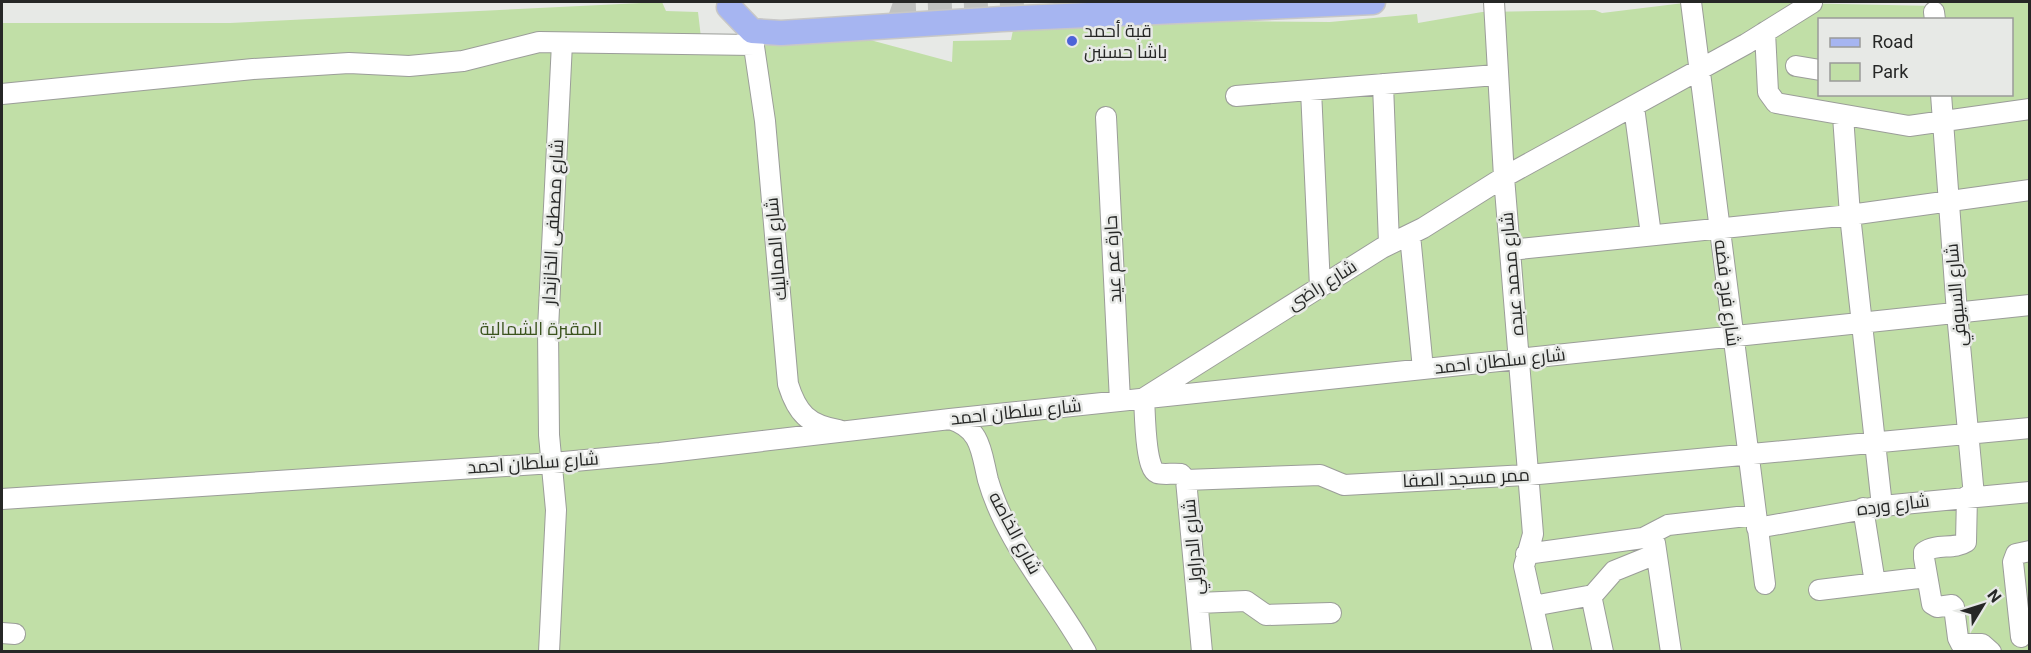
<svg xmlns="http://www.w3.org/2000/svg" width="2031" height="653" viewBox="0 0 2031 653" font-family="Roboto,Cairo,sans-serif">
  <style>
    .green { fill: #c1dfa7; fill-rule: evenodd }
    .lines { fill: none; stroke-linecap: round; stroke-linejoin: round }
    .major-tunnel { stroke: #c0c2c0; stroke-width: 24; stroke-dasharray: 24 12; stroke-linecap: butt }
    .minor-casing { stroke: #9b9d99; stroke-width: 22 }
    .major-casing { stroke: #c7c7c7; stroke-width: 27 }
    .minor { stroke: #fff; stroke-width: 20 }
    .major { stroke: #a6b5f1; stroke-width: 24 }
    .poi-dot { fill: #4c63d8; stroke: #e7e9e6; stroke-width: 2 }
    .labels { text-anchor: middle; stroke-width: 5; stroke-linejoin: round; paint-order: stroke }
    .poi-label { font-size: 18px; fill: #262726; stroke: #e7e9e6; text-anchor: start }
    .street-label { font-size: 18px; fill: #262726; stroke: #e7e9e6 }
    .park-label { font-size: 18px; fill: #3b541e; stroke: #e7e9e6 }
  </style>
  <rect width="100%" height="100%" fill="#e7e9e6"/>
  <path class="green" d="M 662,2 L 666,11 L 698,12 L 702,46 L 742,47 L 859,37 L 952,62 L 953,41 L 1011,40 L 1013,30 L 1226,21 L 1330,22 L 1417,14 L 1418,23 L 1482,12 L 1595,10 L 1602,13 L 1684,3 L 1746,2 L 1936,6 L 1937,2 L 2029,2 L 2029,651 L 2,652 L 2,23 L 230,23 ZM 1820,20 L 2012,20 L 2012,94 L 1820,94 Z"/>
  <g class="lines">
    <path class="major-tunnel" d="M 893,2 L 910,8 L 1035,2"/>
    <defs>
      <path id="minor" d="M 1494,2 L 1504,177 L 1533,534 L 1524,566 L 1543,652
        M 1691,2 L 1765,584
        M 1934,12 L 1935,20
        M 1765,32 L 1768,92 L 1776,103 L 1909,126 L 2030,109
        M 752,33 L 765,121 L 788,384 C 797,413 808,425 839,430
        M 1796,66 L 1820,70
        M 1383,84 L 1389,244
        M 1311,90 L 1320,287
        M 2,94 L 253,69 L 349,63 L 409,66 L 463,61 L 539,42 L 754,45
        M 1941,94 L 1957,313 L 1974,496
        M 1236,96 L 1496,75
        M 1634,107 L 1651,235
        M 1843,116 L 1850,215 L 1882,506
        M 1106,117 L 1120,401
        M 1410,235 L 1423,369
        M 1510,250 L 1850,215 L 2030,190
        M 950,419 C 982,429 981,452 988,480 C 1006,543 1054,595 1086,652
        M 1186,480 L 1320,475 L 1344,485 L 1528,475 L 2030,428
        M 1967,496 L 1966,542 C 1954,550 1936,543 1924,552 L 1924,558 L 1932,604 L 1937,607 L 1952,605 L 1954,607 L 1958,638 L 1961,644 L 1982,644 L 1991,652
        M 2,499 L 553,463 L 660,453 L 950,419 L 2030,305
        M 1863,508 L 1875,583
        M 1757,528 L 1882,506 L 2030,492
        M 1655,543 L 1671,652
        M 1526,554 L 1643,538 L 1668,525 L 1755,515
        M 1819,590 L 1927,577
        M 1591,595 L 1603,652
        M 1198,603 L 1246,601 L 1266,615 L 1331,613
        M 1533,606 L 1593,595 L 1614,571 L 1656,554
        M 2,633 L 15,634
        M 2021,637 L 2013,562 L 2016,554 L 2030,551
        M 549,652 L 556,510 L 549,435 L 548,329 L 562,43
        M 1202,652 L 1186,480 L 1181,474 C 1173,473 1163,475 1157,473 C 1145,469 1145,411 1144,398 L 1382,248 L 1423,228 L 1504,177 L 1746,44 L 1812,3"/>
      <path id="major" d="M 729,7 L 752,31 L 781,33 L 1002,19 L 1373,2"/>
    </defs>
    <use href="#minor" class="minor-casing"/>
    <use href="#major" class="major-casing"/>
    <use href="#minor" class="minor"/>
    <use href="#major" class="major"/>
  </g>
  <circle class="poi-dot" cx="1072" cy="41" r="6"/>
  <g class="labels">
    <g class="poi-label">
      <text x="1084" y="37">قبة أحمد<tspan x="1084" dy="21">باشا حسنين</tspan></text>
    </g>
    <g class="street-label">
      <text transform="translate(553 222) rotate(-87)" y="6">شارع مصطفى الخازندار</text>
      <text transform="translate(776 249) rotate(-95)" y="6">شارع المماليك</text>
      <text transform="translate(1113 259) rotate(-93)" y="6">حارة عم عيد</text>
      <text transform="translate(1512 274) rotate(-95)" y="6">شارع محمد عبده</text>
      <text transform="translate(1322 285) rotate(-32)" y="6">شارع راضى</text>
      <text transform="translate(1727 293) rotate(83)" y="6">شارع فرج فضه</text>
      <text transform="translate(1956 295) rotate(-95)" y="6">شارع السيوفي</text>
      <text transform="translate(1500 361) rotate(-6)" y="6">شارع سلطان احمد</text>
      <text transform="translate(1016 412) rotate(-6)" y="6">شارع سلطان احمد</text>
      <text transform="translate(533 463) rotate(-4)" y="6">شارع سلطان احمد</text>
      <text transform="translate(1466 478) rotate(-3)" y="6">ممر مسجد الصفا</text>
      <text transform="translate(1893 505) rotate(-7)" y="6">شارع ورده</text>
      <text transform="translate(1015 533) rotate(62)" y="6">شارع الخاصه</text>
      <text transform="translate(1193 547) rotate(-95)" y="6">شارع الدراولي</text>
    </g>
    <g class="park-label">
      <text x="541" y="335">المقبرة الشمالية</text>
    </g>
  </g>
  <rect width="2031" height="653" fill="none" stroke="#262726" stroke-width="6"/>
  <rect x="1818" y="18" width="195" height="78" fill="#e7e9e6" stroke="#9a9b99" stroke-width="1.5"/>
  <rect x="1830" y="38" width="30" height="9" fill="#a6b5f1" stroke="#9a9b99" stroke-width="1.5"/>
  <text x="1872" y="48" font-size="18" fill="#262726">Road</text>
  <rect x="1830" y="63" width="30" height="18" fill="#c1dfa7" stroke="#9a9b99" stroke-width="1.5"/>
  <text x="1872" y="78" font-size="18" fill="#262726">Park</text>
  <g transform="translate(1983 605) rotate(52)" stroke="#e7e9e6" stroke-width="4.5" paint-order="stroke">
  <path d="M0-4.5L10 22L0 15L-10 22Z" fill="#262726"/>
  <text y="-9" font-size="16" font-weight="bold" text-anchor="middle" fill="#262726">N</text>
  </g>
</svg>
